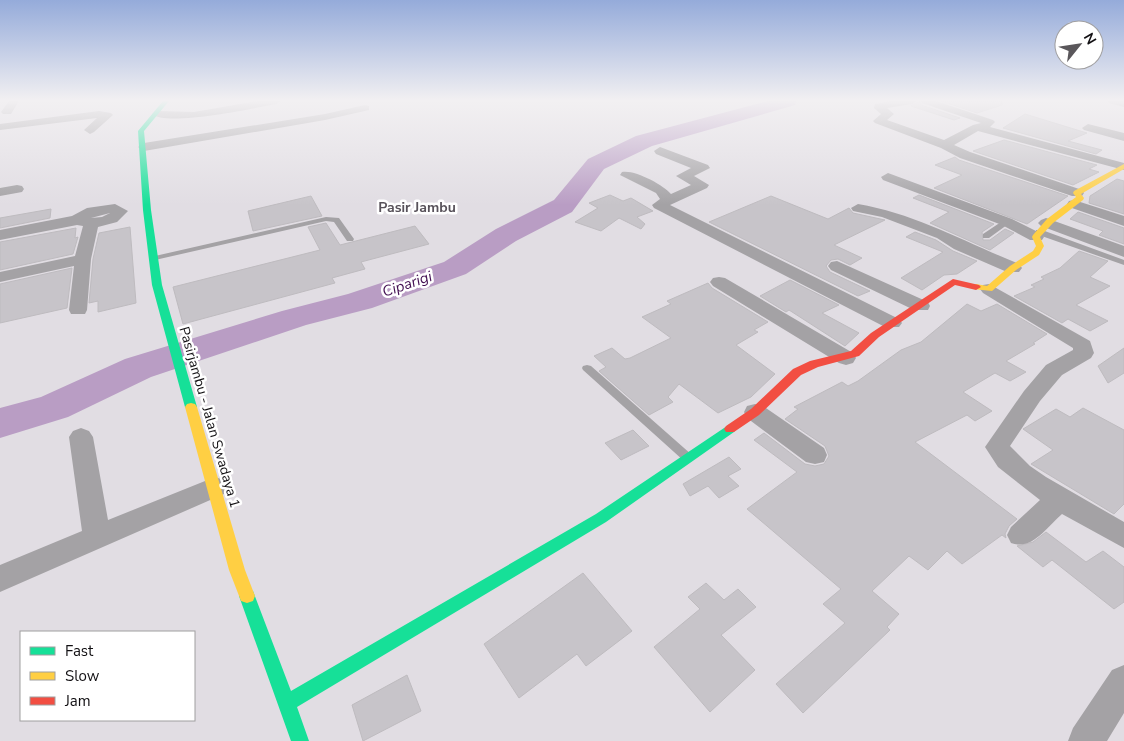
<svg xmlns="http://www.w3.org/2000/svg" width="1124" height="741" viewBox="0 0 1124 741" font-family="'Nunito Sans',sans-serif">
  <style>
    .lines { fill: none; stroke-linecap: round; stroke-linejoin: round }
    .river { fill: #b99dc4; fill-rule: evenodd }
    .building { fill: #c7c4c9; stroke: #bebbbf }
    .lane { fill: #a4a2a5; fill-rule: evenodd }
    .street { fill: #a4a2a5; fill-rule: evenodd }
    .fast { fill: #16e098; fill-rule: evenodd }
    .slow { fill: #ffcf43; fill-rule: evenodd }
    .jam { fill: #f24e42; fill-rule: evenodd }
    .labels { text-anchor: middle; stroke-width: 5; stroke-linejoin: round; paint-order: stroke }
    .far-quarter-label { font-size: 14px; font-weight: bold; fill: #58525a; stroke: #fff }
    .street-label { font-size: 14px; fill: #110f12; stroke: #fff }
    .water-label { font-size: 15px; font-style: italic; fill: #441153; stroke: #fff }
  </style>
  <rect width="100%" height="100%" fill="#e1dde3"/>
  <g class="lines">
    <path class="river" d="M 768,101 L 797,101 L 795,105 L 652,146 L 604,169 L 572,212 L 516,241 L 466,274 L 372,308 L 306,325 L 151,377 L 68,417 L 0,438 L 0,408 L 41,397 L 125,359 L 282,311 L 348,294 L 444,262 L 496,229 L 554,200 L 588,159 L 636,136 Z"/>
  </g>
  <path class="building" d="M 919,101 L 921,105 L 960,118 L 954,120 L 911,106 Z
    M 941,101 L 1002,101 L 1002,105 L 977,113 Z
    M 1025,114 L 1087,133 L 1068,141 L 1102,150 L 1096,154 L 1003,128 Z
    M 1004,140 L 1097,165 L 1089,169 L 1099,172 L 1073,185 L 973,151 Z
    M 955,157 L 959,160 L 1068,196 L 1027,224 L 934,188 L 962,175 L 935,165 Z
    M 1117,179 L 1124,181 L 1124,214 L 1089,203 L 1090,196 Z
    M 610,195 L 623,201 L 631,198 L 653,211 L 637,217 L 645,224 L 641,229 L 619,218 L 601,231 L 575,222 L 598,208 L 589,203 Z
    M 919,195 L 994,224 L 982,232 L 983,240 L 990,240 L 1005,229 L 1014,233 L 990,250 L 930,223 L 949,212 L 913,198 Z
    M 311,196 L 322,216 L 253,231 L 248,211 Z
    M 771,196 L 828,219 L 849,208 L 853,213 L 885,220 L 834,245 L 862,258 L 850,265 L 838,259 L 831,260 L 826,266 L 830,272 L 870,291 L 858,296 L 709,222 Z
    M 51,209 L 50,218 L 0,228 L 0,218 Z
    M 1078,212 L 1124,228 L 1124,244 L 1099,235 L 1103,231 L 1070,219 Z
    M 326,223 L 340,245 L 415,226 L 429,244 L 361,262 L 365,269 L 332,278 L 335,283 L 183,324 L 173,287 L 320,250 L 308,227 Z
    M 130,227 L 136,303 L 98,312 L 98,301 L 89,303 L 93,259 L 99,233 Z
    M 76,228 L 75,238 L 78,237 L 73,254 L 0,270 L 0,242 Z
    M 915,232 L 936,240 L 953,251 L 977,261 L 957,274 L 944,275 L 922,290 L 901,278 L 943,252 L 906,237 Z
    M 1079,251 L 1108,261 L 1090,277 L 1110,286 L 1076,305 L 1108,321 L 1090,331 L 1068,319 L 1062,323 L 1014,296 L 1035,287 L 1031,285 L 1044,279 L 1041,277 L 1060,268 Z
    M 72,268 L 67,308 L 0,323 L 0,284 Z
    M 790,280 L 839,305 L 822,313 L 859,333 L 845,346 L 789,310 L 786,312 L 760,296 Z
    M 708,283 L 712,288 L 768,322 L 754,330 L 758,332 L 736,345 L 775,374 L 751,397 L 718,413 L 679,384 L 668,397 L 673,402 L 649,415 L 599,371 L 606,367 L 594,356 L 612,348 L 625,359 L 630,358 L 671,338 L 642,317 L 671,304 L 667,301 Z
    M 967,304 L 981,311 L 997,304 L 1047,334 L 1033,343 L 1035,344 L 1006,361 L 1026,372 L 1010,381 L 995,373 L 963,392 L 992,411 L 975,421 L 967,415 L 915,442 L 1017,519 L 1009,526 L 1005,534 L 1006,538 L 1002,535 L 962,564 L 947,551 L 928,570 L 909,556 L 872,591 L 899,614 L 887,627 L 890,630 L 803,713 L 776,684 L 845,623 L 823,604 L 841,589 L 747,509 L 797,472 L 754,440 L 764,433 L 805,464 L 815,466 L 824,464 L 829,456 L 825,446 L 785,419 L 798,409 L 794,407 L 842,382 L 848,386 L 858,381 L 901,350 L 921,342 Z
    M 1124,348 L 1124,373 L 1108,383 L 1098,366 Z
    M 1083,408 L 1124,430 L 1124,504 L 1114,514 L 1031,464 L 1053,450 L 1023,429 L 1056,409 L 1070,417 Z
    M 633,430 L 649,446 L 621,460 L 605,443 Z
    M 729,457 L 741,469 L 728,476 L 739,486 L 719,498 L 708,486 L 690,496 L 683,484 Z
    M 1046,532 L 1086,562 L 1103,551 L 1124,567 L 1124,602 L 1114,609 L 1052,560 L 1043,567 L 1017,546 L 1033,542 Z
    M 583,573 L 632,631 L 586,666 L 577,654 L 519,698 L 484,644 Z
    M 706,583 L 724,600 L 738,589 L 756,607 L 721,635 L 755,670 L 710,712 L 654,647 L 700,609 L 688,597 Z
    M 407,675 L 421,711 L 363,741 L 352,705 Z"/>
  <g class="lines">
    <path class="lane" d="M 326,217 L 339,218 L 354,239 L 353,241 L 347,241 L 334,222 L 326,221 L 155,260 L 151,258 L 155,256 Z
      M 1004,220 L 1011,222 L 989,238 L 983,238 L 983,234 Z
      M 1036,230 L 1042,230 L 1124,260 L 1124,265 L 1036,234 Z
      M 587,365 L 591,366 L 692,455 L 694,458 L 692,461 L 688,462 L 684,461 L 583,370 L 582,368 L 583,366 Z"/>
    <path class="street" d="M 9,101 L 19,101 L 11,114 L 3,114 L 1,112 Z
      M 258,101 L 281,101 L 276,104 C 255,108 166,127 152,114 L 158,111 L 194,112 Z
      M 892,101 L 917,101 L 912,104 L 887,108 L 894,114 L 887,120 L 944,140 L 973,125 L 981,123 L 922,103 L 921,101 L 936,101 L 993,120 L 995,122 L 990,127 L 1124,163 L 1124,170 L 978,131 L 954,145 L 970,152 L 1082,190 L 1084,193 L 1082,196 L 1072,196 L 960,158 L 941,148 L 875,123 L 873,121 L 881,114 L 874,108 L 875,104 Z
      M 1108,101 L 1124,101 L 1124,107 L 1109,103 Z
      M 365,105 L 369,106 L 369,110 L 325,120 L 144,151 L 138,147 L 144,143 L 325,114 Z
      M 99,111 L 111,113 L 113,115 L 94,132 L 90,134 L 84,130 L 97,118 L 0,130 L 0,124 Z
      M 1088,124 L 1124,133 L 1124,141 L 1084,130 L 1082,128 Z
      M 660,147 L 708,165 L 710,168 L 694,176 L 709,185 L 707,188 L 670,205 L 899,319 L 902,323 L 899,327 L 885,327 L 654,208 L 652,205 L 660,199 L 656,193 L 620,175 L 622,172 C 634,169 664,185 671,194 L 691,185 L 676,176 L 691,168 L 656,154 L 654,151 Z
      M 888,173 L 1012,219 L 1042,234 L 1044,237 L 1042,240 L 1030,240 L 1002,225 L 883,180 L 881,177 Z
      M 17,185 L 22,186 L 24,189 L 22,192 L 0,196 L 0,188 Z
      M 1074,200 L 1124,216 L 1124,226 L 1069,207 L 1067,204 L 1069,201 Z
      M 115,204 L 128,211 L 117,222 L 98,227 L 91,259 L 87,310 L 85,314 L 71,314 L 69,310 L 74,266 L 0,282 L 0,272 L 75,256 L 83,226 L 77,225 L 0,240 L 0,230 L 72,216 L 87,208 ZM 110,213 L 102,217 L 91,218 Z
      M 858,204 C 916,214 965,242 1019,264 L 1022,268 L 1019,272 L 1007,272 L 954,249 L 937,238 L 882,217 L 853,211 L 851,208 Z
      M 1046,218 L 1124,246 L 1124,257 L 1041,226 L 1038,223 L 1041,220 Z
      M 837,261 L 928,302 L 930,306 L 928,310 L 914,310 L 831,270 L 828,266 L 831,262 Z
      M 719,277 L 725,278 L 853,353 L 856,358 L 853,363 L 846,365 L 839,363 L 713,286 L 710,282 L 713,278 Z
      M 989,284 L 1090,341 L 1094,353 L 1091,358 L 1062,375 L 1040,401 L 1010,446 L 1030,466 L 1046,477 L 1124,522 L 1124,548 L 1062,514 C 1047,527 1032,551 1011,543 L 1007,535 L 1011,527 L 1040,500 L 998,467 L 985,447 L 1024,391 L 1046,365 L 1073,350 L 1073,348 L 983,293 L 980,289 L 983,285 Z
      M 755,404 L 763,406 L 824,448 L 827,455 L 824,462 L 815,464 L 806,462 L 747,418 L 744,412 L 747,406 Z
      M 81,428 L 89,431 L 93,437 L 108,520 L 215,477 L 224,480 L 228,487 L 224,494 L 0,592 L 0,565 L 82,531 L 69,437 L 73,431 Z
      M 1124,665 L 1124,713 L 1107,741 L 1068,741 L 1073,728 L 1112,670 Z"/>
    <path class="fast" d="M 163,101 L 169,101 L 144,131 L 151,210 L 162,285 L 197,407 L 195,410 L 187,410 L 185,407 L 152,285 L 143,210 L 138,131 Z
      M 730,424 L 734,426 L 736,429 L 734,432 L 606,522 L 297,707 L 309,741 L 291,741 L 239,596 L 241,591 L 247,589 L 253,591 L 291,691 L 596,514 Z"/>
    <path class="slow" d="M 1124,164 L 1124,169 L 1081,194 L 1084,198 L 1083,200 L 1053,223 L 1040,237 L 1044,246 L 1039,255 L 1016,270 L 992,291 L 973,289 L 971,287 L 976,284 L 987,286 L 1010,266 L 1033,251 L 1036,246 L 1032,237 L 1033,235 L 1047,219 L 1076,197 L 1073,193 L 1074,191 Z
      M 191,403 L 195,404 L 197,407 L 245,570 L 255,596 L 253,601 L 247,603 L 241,601 L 229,570 L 185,407 L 187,404 Z"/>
    <path class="jam" d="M 953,279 L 979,285 L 981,287 L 976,290 L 955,285 L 879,337 L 859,356 L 818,367 L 801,375 L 759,415 L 734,432 L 726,432 L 724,429 L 726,426 L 751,409 L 793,369 L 810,361 L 851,351 L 871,333 Z"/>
  </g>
  <linearGradient id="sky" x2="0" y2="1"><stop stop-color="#95abda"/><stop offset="0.49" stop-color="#f2f0f2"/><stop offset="1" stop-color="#f2f0f2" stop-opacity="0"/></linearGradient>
  <rect width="1124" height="205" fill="url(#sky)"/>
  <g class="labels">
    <g class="far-quarter-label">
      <text x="417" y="212">Pasir Jambu</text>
    </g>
    <g class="street-label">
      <text transform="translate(210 417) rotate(74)" y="5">Pasirjambu - Jalan Swadaya 1</text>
    </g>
    <g class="water-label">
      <text transform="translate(407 284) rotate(-19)" y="5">Ciparigi</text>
    </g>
  </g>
  <rect x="20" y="631" width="175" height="90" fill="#ffffff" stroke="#a09fa0"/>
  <rect x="30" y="647" width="25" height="8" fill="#16e098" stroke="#a09fa0"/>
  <text x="65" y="656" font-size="15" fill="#110f12">Fast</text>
  <rect x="30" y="672" width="25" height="8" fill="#ffcf43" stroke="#a09fa0"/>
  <text x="65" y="681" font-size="15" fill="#110f12">Slow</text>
  <rect x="30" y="697" width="25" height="8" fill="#f24e42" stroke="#a09fa0"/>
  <text x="65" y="706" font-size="15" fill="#110f12">Jam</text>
  <g transform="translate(1079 45) rotate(60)"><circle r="24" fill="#ffffff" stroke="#a09fa0"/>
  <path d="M0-4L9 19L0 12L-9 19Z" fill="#5a575b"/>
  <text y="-8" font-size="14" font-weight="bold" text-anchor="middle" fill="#110f12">N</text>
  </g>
</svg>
